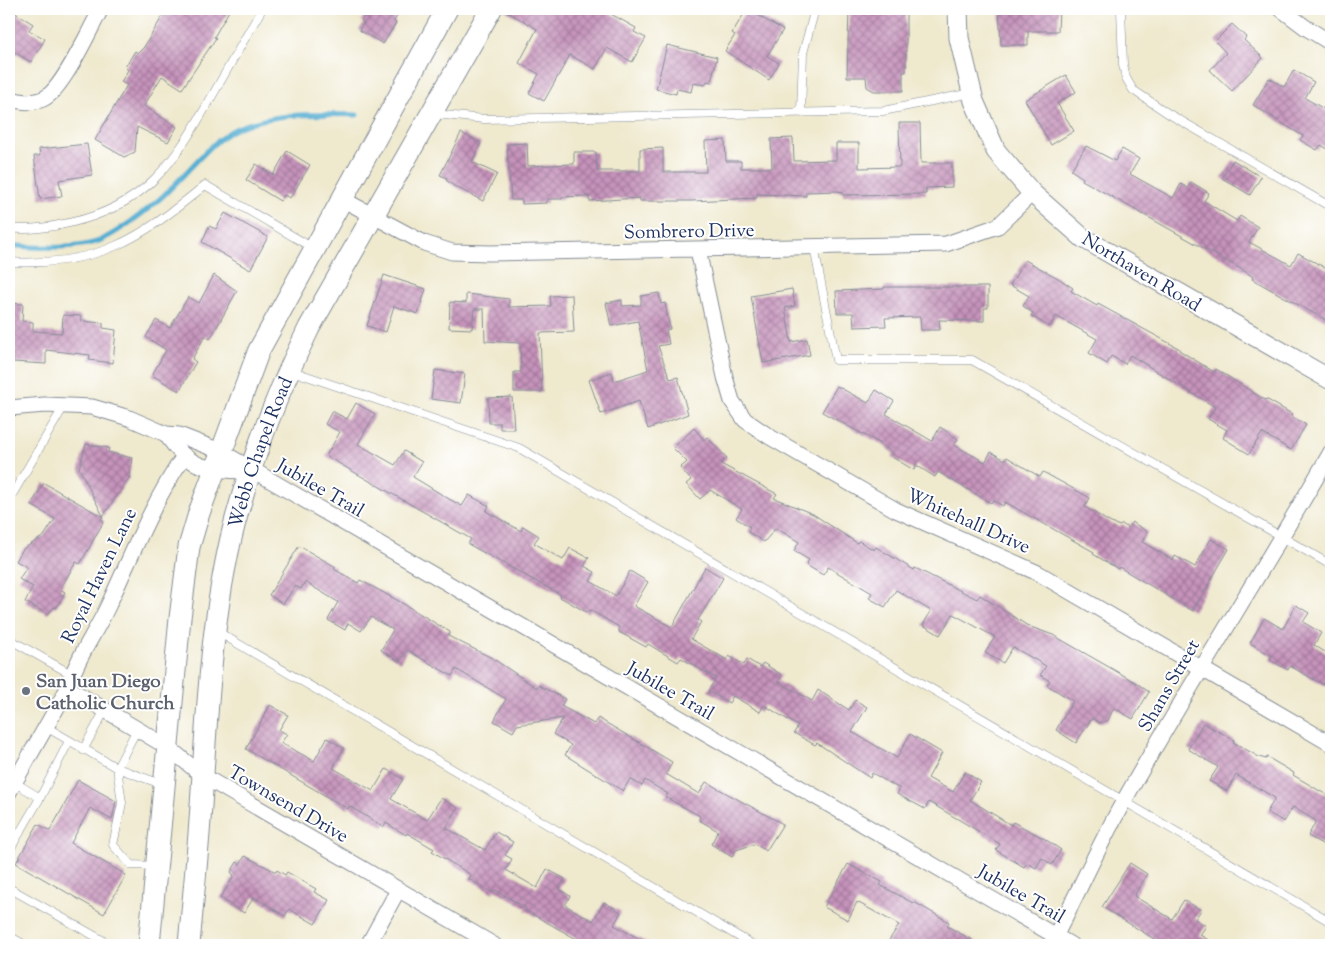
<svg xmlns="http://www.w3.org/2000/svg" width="1340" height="954" viewBox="0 0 1340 954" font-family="'Sorts Mill Goudy',serif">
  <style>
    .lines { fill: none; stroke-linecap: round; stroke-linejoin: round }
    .stream { stroke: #55aed2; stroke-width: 5 }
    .building { fill: url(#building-cross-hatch) }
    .service-casing { stroke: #858c96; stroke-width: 9 }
    .minor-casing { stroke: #858c96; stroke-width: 17 }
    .tertiary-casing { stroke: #858c96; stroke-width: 21 }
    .secondary-casing { stroke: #858c96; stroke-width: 23 }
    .service { stroke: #fff; stroke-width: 8 }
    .minor { stroke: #fff; stroke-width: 15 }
    .tertiary { stroke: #fff; stroke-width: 19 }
    .secondary { stroke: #fff; stroke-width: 21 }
    .worship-dot { fill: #6b7280; stroke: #fff; stroke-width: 2 }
    .labels { text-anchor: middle; stroke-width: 4; stroke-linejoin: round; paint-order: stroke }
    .street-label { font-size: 19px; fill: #1b2f5e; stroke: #fff }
    .worship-label { font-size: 19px; font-weight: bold; fill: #5b616d; stroke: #fff; text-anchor: start }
  </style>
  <defs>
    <pattern id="building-cross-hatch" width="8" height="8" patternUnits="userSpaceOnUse" patternTransform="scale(1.25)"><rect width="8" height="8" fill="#c693bb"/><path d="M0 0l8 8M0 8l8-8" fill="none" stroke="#a0789b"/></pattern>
  </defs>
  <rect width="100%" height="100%" fill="#fff"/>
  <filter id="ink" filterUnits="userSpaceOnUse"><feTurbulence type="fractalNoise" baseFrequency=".02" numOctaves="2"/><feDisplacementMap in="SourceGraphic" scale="10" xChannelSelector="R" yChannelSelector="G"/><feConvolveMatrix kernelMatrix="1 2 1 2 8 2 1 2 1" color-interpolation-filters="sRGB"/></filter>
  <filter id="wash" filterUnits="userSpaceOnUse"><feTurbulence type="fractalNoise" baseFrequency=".0096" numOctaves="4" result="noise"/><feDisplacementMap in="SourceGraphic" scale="20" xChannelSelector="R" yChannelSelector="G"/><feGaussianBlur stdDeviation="1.12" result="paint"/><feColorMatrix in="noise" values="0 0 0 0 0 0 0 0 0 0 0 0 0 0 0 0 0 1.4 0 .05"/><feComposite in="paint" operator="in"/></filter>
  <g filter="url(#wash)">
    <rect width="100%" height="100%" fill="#efe9ce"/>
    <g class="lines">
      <path class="stream" d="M 9,245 C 30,248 75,249 96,242 C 116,235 155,205 170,189 C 189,171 213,139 237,128 C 277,112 316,114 357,115"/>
    </g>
    <g id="blocks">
      <path class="building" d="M 9,9 L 33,24 L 29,30 L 45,39 L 31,62 L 9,49 Z
        M 167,9 L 230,9 L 214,37 L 216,38 L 182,89 L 162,76 L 144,106 L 177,127 L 168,142 L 137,127 L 135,152 L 124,157 L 95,140 L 127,85 L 121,82 L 128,70 L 125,67 L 135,51 L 138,53 L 144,47 Z
        M 368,9 L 402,9 L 394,21 L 396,23 L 383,44 L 359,30 L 364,23 L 361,21 Z
        M 503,9 L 602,9 L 636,28 L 634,32 L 646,38 L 632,62 L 607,48 L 595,69 L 570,55 L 544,101 L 529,93 L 539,74 L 519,63 L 537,29 Z
        M 747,9 L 783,30 L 767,56 L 779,63 L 769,80 L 725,51 L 735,35 L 732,33 Z
        M 849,9 L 906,11 L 906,72 L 903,72 L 903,91 L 874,91 L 867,87 L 866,77 L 847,77 Z
        M 999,9 L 1059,9 L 1058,31 L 1028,31 L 1028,45 L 1001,45 Z
        M 1232,24 L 1246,37 L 1244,40 L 1263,58 L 1232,91 L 1210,70 L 1226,53 L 1215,41 Z
        M 667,45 L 717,57 L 711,82 L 707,81 L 705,85 L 693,83 L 691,92 L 677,89 L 676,94 L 656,89 Z
        M 1294,70 L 1314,82 L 1305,98 L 1331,113 L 1331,151 L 1321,145 L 1317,150 L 1300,140 L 1303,136 L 1253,105 L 1269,78 L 1284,87 Z
        M 1066,75 L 1076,92 L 1057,103 L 1074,131 L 1051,145 L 1025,100 Z
        M 899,123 L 920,123 L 921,163 L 952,163 L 952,187 L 926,188 L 926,194 L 843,195 L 843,192 L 837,191 L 806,192 L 806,196 L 757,194 L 757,198 L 691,201 L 640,201 L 640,198 L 589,201 L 589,196 L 562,197 L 562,199 L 547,199 L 547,203 L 522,204 L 522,200 L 511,200 L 507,144 L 527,143 L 528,166 L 574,164 L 574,152 L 596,152 L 597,171 L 640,171 L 640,149 L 663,148 L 663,172 L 706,172 L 705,141 L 725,140 L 726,161 L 741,161 L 741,168 L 772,168 L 771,139 L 793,138 L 794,161 L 836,160 L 836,143 L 859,143 L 859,168 L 900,167 Z
        M 461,133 L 481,143 L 472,162 L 497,174 L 483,201 L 454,186 L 446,180 L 447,178 L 440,175 Z
        M 87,144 L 92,175 L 59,180 L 62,196 L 40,199 L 34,156 L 40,156 L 39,149 Z
        M 1086,146 L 1115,161 L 1122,149 L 1139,159 L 1130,174 L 1173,198 L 1181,184 L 1188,188 L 1191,182 L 1209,193 L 1204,201 L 1237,221 L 1240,216 L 1258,227 L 1249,242 L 1291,265 L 1298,253 L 1331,271 L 1331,323 L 1252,279 L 1253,277 L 1246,272 L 1082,180 L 1083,178 L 1071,170 Z
        M 287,151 L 310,165 L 290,198 L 284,195 L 280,201 L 246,180 L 256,164 L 273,175 Z
        M 1233,160 L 1261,177 L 1250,195 L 1222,178 Z
        M 225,213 L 268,237 L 250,270 L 202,242 L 209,226 L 216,229 Z
        M 1025,260 L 1058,278 L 1073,288 L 1071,291 L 1097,306 L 1098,304 L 1180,349 L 1179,350 L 1214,372 L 1216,369 L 1265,400 L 1266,399 L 1292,414 L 1291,416 L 1306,425 L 1291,450 L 1262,433 L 1249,454 L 1223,438 L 1227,430 L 1208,419 L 1215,407 L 1130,355 L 1125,364 L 1111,356 L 1107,364 L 1089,353 L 1097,339 L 1056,316 L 1050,327 L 1031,316 L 1033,313 L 1023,306 L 1029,296 L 1010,285 Z
        M 214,275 L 237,291 L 210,339 L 205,336 L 192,359 L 196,362 L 179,391 L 152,375 L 166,350 L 146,337 L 156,320 L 170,328 L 188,297 L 199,303 Z
        M 384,275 L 426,289 L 418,314 L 394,306 L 386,332 L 367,326 Z
        M 884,287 L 988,287 L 988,308 L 984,308 L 984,321 L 939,320 L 940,330 L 921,330 L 920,317 L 885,318 L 886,326 L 854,327 L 853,313 L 837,313 L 836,291 L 884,289 Z
        M 792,289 L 795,306 L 785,308 L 791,342 L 807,339 L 810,355 L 763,363 L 751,296 Z
        M 659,293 L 661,304 L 665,303 L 670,329 L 666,330 L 669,344 L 658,346 L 670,379 L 678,377 L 688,414 L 648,429 L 639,401 L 601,414 L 589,380 L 612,372 L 614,381 L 648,370 L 638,321 L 611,326 L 606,303 L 622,300 L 622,306 L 641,305 L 641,296 Z
        M 466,294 L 509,299 L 509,307 L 551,306 L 550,296 L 572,295 L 574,332 L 540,333 L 542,392 L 514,392 L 514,372 L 521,372 L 520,343 L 485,341 L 484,309 L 474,309 L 472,329 L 449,328 L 450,302 L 466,303 Z
        M 9,303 L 23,304 L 22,321 L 33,322 L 33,331 L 62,333 L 63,315 L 81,316 L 81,321 L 103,323 L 103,328 L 116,330 L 113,363 L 89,360 L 90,355 L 46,350 L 46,364 L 13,362 L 13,358 L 9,358 Z
        M 435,370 L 465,374 L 461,403 L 431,399 Z
        M 837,386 L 868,403 L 876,390 L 894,401 L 886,414 L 932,441 L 940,427 L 958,439 L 954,445 L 985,462 L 991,452 L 1005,460 L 1007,457 L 1040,477 L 1043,472 L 1090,498 L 1085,507 L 1111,523 L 1120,526 L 1122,524 L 1128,528 L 1132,522 L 1148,532 L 1142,542 L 1173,560 L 1175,556 L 1195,567 L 1211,539 L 1229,549 L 1193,611 L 1119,567 L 1118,569 L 1093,554 L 1094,552 L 1005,502 L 1003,506 L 993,500 L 991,503 L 938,472 L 935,477 L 916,465 L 914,470 L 892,457 L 894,454 L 883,445 L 822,412 Z
        M 512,397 L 514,429 L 500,429 L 500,423 L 489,423 L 488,398 Z
        M 356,403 L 375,414 L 358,444 L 395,465 L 404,451 L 422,462 L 413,477 L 449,499 L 462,506 L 469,495 L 489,506 L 486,511 L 521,531 L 523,526 L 539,536 L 534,543 L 563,560 L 570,548 L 589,558 L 584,566 L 595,572 L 590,581 L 616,596 L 630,571 L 648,582 L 634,606 L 672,627 L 705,567 L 723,578 L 698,620 L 701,622 L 691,639 L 727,660 L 729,656 L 744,665 L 747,659 L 760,667 L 763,663 L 782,675 L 778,681 L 812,701 L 818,690 L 849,710 L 855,700 L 867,707 L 852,732 L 897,758 L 910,734 L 942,753 L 928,778 L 953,792 L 965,772 L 981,782 L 970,800 L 1011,825 L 1013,822 L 1045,839 L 1061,850 L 1052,865 L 1042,858 L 1036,868 L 1027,863 L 1024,867 L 996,850 L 1000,844 L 929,802 L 925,809 L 897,794 L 900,789 L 872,773 L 870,778 L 817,743 L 815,745 L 794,733 L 798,726 L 764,705 L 760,712 L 733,696 L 729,703 L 708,691 L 716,678 L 681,658 L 678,662 L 648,644 L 646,647 L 619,632 L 619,627 L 590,610 L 588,613 L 560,597 L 561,595 L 468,544 L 471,539 L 326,456 L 340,432 L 325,424 L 332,411 L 347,419 Z
        M 694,428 L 704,440 L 707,437 L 727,458 L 721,464 L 777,494 L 774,498 L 813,514 L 857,543 L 859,541 L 874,550 L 876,547 L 914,570 L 915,568 L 977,599 L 980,595 L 1028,626 L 1053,635 L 1135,682 L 1149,692 L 1133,719 L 1114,708 L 1108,720 L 1099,723 L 1092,718 L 1076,743 L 1056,730 L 1073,701 L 1047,685 L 1050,681 L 1040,675 L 1046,666 L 1013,647 L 1003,663 L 985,653 L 995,637 L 953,614 L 940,635 L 923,625 L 931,611 L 896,590 L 885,607 L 869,598 L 872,593 L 828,567 L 823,575 L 806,565 L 809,560 L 794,551 L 799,542 L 776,528 L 764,542 L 748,532 L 750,527 L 736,518 L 742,509 L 710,490 L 700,499 L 686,484 L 691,480 L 680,468 L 687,462 L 673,448 Z
        M 86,444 L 109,448 L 108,452 L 132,458 L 129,478 L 103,516 L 79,468 Z
        M 44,483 L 103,517 L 101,519 L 104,521 L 80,564 L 76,562 L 60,589 L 65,592 L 56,608 L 54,607 L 48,614 L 25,602 L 33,587 L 19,579 L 27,567 L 16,561 L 23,549 L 44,536 L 55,519 L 31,505 Z
        M 299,546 L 336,567 L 334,569 L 358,583 L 360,580 L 397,600 L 450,632 L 448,636 L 492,658 L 537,688 L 538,685 L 565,699 L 561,706 L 594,724 L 598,718 L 672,762 L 666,774 L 699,794 L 706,782 L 783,824 L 766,851 L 755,844 L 736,850 L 732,857 L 711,844 L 718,831 L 699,820 L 700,816 L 665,797 L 668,794 L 645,780 L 642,786 L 630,779 L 623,791 L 565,755 L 571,745 L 553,734 L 563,718 L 517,725 L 513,732 L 494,721 L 506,699 L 456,669 L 452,676 L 407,650 L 400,662 L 381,650 L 393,630 L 371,617 L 361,631 L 348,623 L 345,630 L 328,620 L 338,602 L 305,582 L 301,589 L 295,586 L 283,604 L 269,595 Z
        M 1296,605 L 1309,613 L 1303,622 L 1321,633 L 1314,645 L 1331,656 L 1331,689 L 1290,666 L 1288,670 L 1270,660 L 1272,656 L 1250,643 L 1264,618 L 1283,629 Z
        M 270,705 L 288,715 L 279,730 L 287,734 L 281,743 L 314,761 L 327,738 L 344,748 L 333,768 L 373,791 L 386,769 L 403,779 L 391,799 L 427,820 L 441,798 L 458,808 L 446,828 L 485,850 L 496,832 L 513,842 L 505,855 L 512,859 L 506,870 L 537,888 L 547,869 L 565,879 L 559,889 L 570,896 L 565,905 L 593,921 L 604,902 L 621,912 L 614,925 L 651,945 L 587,945 L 525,910 L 526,908 L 495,890 L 493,893 L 469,879 L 471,875 L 432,851 L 434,849 L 407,833 L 406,835 L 386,823 L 384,827 L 349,806 L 348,809 L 246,749 Z
        M 1203,723 L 1234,740 L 1233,742 L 1259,757 L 1266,759 L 1267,757 L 1294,773 L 1293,775 L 1330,797 L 1331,795 L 1331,849 L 1308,836 L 1316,821 L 1293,807 L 1284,822 L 1267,812 L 1275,798 L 1236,775 L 1227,791 L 1209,781 L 1218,767 L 1188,749 Z
        M 78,780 L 116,801 L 112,820 L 90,808 L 71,843 L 126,875 L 104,914 L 16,863 L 38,824 L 50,831 Z
        M 245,856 L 276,872 L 277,870 L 285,875 L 287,872 L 316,889 L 314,892 L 329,900 L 315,924 L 289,909 L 285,916 L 254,897 L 244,913 L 220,898 L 234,876 L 231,872 L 237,862 L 240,864 Z
        M 1130,863 L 1147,874 L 1134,896 L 1172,919 L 1184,900 L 1201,910 L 1195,919 L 1206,926 L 1200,935 L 1217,945 L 1164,945 L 1102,907 Z
        M 848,864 L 882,882 L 880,885 L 913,903 L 914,902 L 949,922 L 947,926 L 981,945 L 929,945 L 921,940 L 918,945 L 886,945 L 899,925 L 857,902 L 848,920 L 824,907 Z"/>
    </g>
  </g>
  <g filter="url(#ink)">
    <use href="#blocks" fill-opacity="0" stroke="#858c96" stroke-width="1"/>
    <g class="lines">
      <defs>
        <path id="service" d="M 89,9 L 98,14
          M 1121,9 L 1123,65 L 1126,78 L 1133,90 L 1169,114 L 1331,207
          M 801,113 L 803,53 L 815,9
          M 434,114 L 484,119 L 883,111 L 971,93
          M 9,228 C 27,231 51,227 69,223 C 146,206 174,163 211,98 C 228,68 245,38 262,9
          M 814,247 L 836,360 L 972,360 L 1331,565
          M 9,262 C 97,267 139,240 205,185 L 313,248
          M 292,371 L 519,448 L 1331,922
          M 9,500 L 64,406
          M 218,632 L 753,945
          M 9,639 L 71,674
          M 46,727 L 117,768 L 137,729
          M 83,750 L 105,710
          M 14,782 L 40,798 L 69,741
          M 9,851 L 40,798
          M 156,866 L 131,865 L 113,845 L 122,803 L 117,768 L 164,785
          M 9,888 L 102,940 L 104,945
          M 9,936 L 25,945"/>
        <path id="minor" d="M 1281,9 L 1305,27 L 1331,43
          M 9,98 C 20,102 31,104 43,99 C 62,91 90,29 101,9
          M 342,199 L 424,243 L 452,252 L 490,253 L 946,244 L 998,226 L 1032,193
          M 698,250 L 725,377 L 732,401 L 745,420 L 770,437 L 896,510 L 1038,573 L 1331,744
          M 9,408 L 45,405 L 92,407 L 129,418 L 166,434 L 179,435 L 220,451 L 1071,945
          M 166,434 C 189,470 210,470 249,471
          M 68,688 L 169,748 L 203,776 L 494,945
          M 9,792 L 68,688 C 76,659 95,634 108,606 C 132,555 152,503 184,456
          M 1051,944 C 1077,896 1098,846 1125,799 C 1191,682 1264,569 1331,452
          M 368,945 L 398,890"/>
        <path id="tertiary" d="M 958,9 L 959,38 L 974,101 L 996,151 L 1032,193 L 1083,238 L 1331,380"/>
        <g id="secondary">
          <path d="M 149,945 L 180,618 L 189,547 L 199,513 L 259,350 L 447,9"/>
          <path id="s1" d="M 189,945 C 193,899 198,853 201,806 C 207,713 211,617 234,526 C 252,457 278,391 309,328 L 491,9"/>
        </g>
      </defs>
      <use href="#service" class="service-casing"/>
      <use href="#minor" class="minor-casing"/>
      <use href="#tertiary" class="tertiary-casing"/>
      <use href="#secondary" class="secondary-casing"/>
      <use href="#service" class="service"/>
      <use href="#minor" class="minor"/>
      <use href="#tertiary" class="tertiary"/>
      <use href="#secondary" class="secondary"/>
    </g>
  </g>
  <circle class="worship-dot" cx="26" cy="691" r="5"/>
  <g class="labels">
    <g class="street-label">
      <text transform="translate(689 230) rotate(-1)" y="7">Sombrero Drive</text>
      <text transform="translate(1142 271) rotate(31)" y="7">Northaven Road</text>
      <text dy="7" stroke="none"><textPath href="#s1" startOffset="500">Webb Chapel Road</textPath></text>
      <text transform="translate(321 487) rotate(30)" y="7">Jubilee Trail</text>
      <text transform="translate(969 520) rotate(24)" y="7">Whitehall Drive</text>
      <text transform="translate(98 575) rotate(-64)" y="7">Royal Haven Lane</text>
      <text transform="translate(1168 685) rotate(-60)" y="7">Shans Street</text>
      <text transform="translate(671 690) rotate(30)" y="7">Jubilee Trail</text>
      <text transform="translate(289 803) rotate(30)" y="7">Townsend Drive</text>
      <text transform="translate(1022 893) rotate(30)" y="7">Jubilee Trail</text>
    </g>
    <g class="worship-label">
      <text x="36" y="687">San Juan Diego<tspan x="36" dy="22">Catholic Church</tspan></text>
    </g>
  </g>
  <rect width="1340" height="954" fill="none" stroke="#fff" stroke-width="30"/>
</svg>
